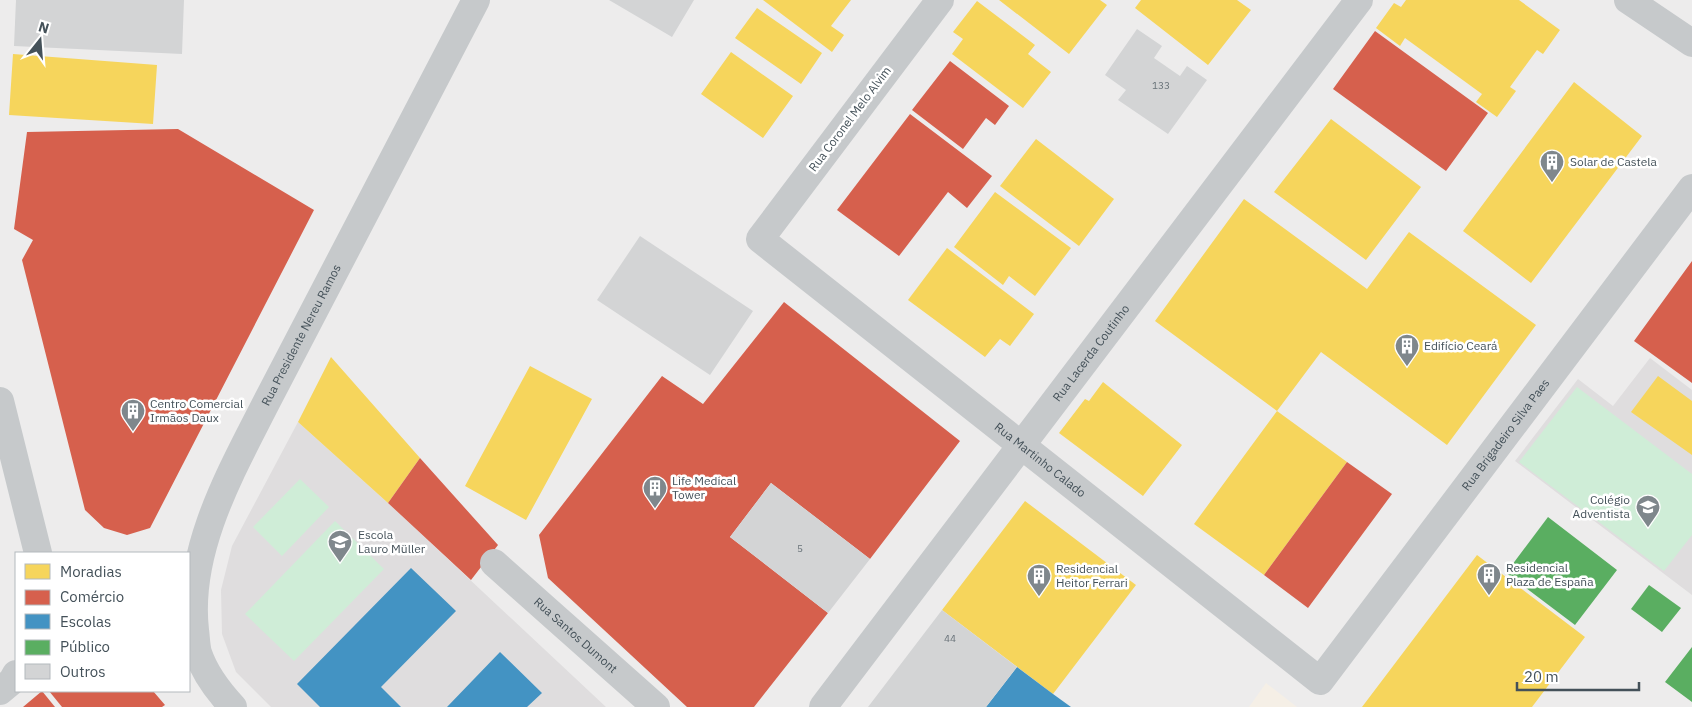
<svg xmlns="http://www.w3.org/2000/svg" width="1692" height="707" viewBox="0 0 1692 707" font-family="'IBM Plex Sans',sans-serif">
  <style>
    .commercial { fill: #f5efe6 }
    .education { fill: #dfddde }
    .green { fill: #cfedd7 }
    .homes { fill: #f6d55c }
    .shops { fill: #d6604d }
    .schools { fill: #4393c3 }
    .public { fill: #5aae61 }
    .building { fill: #d3d4d5 }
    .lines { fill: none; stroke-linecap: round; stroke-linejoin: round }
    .minor { stroke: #c6c9cb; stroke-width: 28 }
    .tertiary { stroke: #c6c9cb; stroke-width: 28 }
    .labels { text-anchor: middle; stroke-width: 5; stroke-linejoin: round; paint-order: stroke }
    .number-label { font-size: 10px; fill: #697379 }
    .street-label { font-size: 12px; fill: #445159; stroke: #fff }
    .poi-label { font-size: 12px; fill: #445159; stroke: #fff; text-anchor: start }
  </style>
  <rect width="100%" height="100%" fill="#edecec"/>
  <path class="commercial" d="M 1266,683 L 1297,707 L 1249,707 Z"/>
  <path class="education" d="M 1650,358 L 1692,390 L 1692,595 L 1515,461 L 1578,379 L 1613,406 Z
    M 298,422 L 388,503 L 606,707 L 271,707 L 236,672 L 222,634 L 221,590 L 232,546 Z"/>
  <path class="green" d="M 1577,387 L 1692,474 L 1692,535 L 1664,571 L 1519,462 Z
    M 300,479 L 329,507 L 282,556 L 253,527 Z
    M 335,521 L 384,569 L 294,661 L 245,614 Z"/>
  <path class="homes" d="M 763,0 L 851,0 L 831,26 L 844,35 L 832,52 Z
    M 999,0 L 1100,0 L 1107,5 L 1069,54 Z
    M 1141,0 L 1237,0 L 1251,10 L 1208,65 L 1135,8 Z
    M 1406,0 L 1519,0 L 1560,30 L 1543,54 L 1537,50 L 1510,87 L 1516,91 L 1497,117 L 1476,102 L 1482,94 L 1405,38 L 1400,46 L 1376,28 L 1394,3 L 1401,7 Z
    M 977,1 L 1035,45 L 1028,54 L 1051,72 L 1023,108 L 952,54 L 963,39 L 953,32 Z
    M 757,8 L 822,53 L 801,84 L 735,38 Z
    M 731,52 L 793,96 L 763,138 L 701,94 Z
    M 13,54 L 157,65 L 153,124 L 9,115 Z
    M 1574,82 L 1642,136 L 1531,283 L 1463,231 Z
    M 1331,119 L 1421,187 L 1366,260 L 1274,192 Z
    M 1036,139 L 1114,199 L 1079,246 L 1000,186 Z
    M 995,192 L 1071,248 L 1035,296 L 1009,276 L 1003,285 L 954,247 Z
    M 1244,199 L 1367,289 L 1409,232 L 1536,325 L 1447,445 L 1321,352 L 1277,411 L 1155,321 Z
    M 947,248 L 1034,314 L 1010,346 L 1000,339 L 985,357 L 908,300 Z
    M 331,357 L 420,458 L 388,503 L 298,422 Z
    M 530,366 L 592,399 L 526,520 L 465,486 Z
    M 1658,376 L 1692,401 L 1692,455 L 1631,412 Z
    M 1103,382 L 1182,445 L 1143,496 L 1059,433 L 1085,399 L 1089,401 Z
    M 1277,411 L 1347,462 L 1264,575 L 1194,524 Z
    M 1025,501 L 1136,585 L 1053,694 L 942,610 Z
    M 1477,555 L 1585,637 L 1532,707 L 1362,707 Z"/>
  <path class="shops" d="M 1375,31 L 1488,113 L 1446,171 L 1333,89 Z
    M 950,61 L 1009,106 L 995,125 L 986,118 L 963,149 L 912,110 Z
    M 910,114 L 992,176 L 967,208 L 948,192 L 899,256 L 837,210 Z
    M 178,129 L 314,210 L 150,528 L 127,535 L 104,528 L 85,510 L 22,260 L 33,240 L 14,229 L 27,132 Z
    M 1692,261 L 1692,383 L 1634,341 Z
    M 784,302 L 960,441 L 870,559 L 771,483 L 730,537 L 828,613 L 754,707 L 687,707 L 548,578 L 539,535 L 662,376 L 703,404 Z
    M 420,458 L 498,545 L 471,580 L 388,503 Z
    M 1347,462 L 1392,494 L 1308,608 L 1264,575 Z
    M 42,691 L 55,707 L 23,707 Z
    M 49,691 L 153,691 L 165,705 L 162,707 L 62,707 Z"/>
  <path class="schools" d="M 411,568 L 456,611 L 381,687 L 401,707 L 320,707 L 297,684 Z
    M 500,652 L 542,693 L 527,707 L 447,707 Z
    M 1017,667 L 1053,694 L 1071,707 L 986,707 Z"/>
  <path class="public" d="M 1548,517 L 1617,570 L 1575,625 L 1506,573 Z
    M 1649,585 L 1681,608 L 1662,632 L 1631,609 Z
    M 1692,647 L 1692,702 L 1665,682 Z"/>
  <path class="building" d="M 16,0 L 184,0 L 182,54 L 14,46 Z
    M 609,0 L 694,0 L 672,37 Z
    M 1137,29 L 1162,46 L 1154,58 L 1180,76 L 1187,66 L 1207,80 L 1168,134 L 1118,100 L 1126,90 L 1105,75 Z
    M 640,236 L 753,311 L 710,375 L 597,300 Z
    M 771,483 L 870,559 L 828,613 L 730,537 Z
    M 942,610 L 1017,667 L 986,707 L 868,707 Z"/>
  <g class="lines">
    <g class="minor">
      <path id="s1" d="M 940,0 L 760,239 L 1320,681 L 1692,188"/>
      <path id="s2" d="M 494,563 L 656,707"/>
      <path id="s3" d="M 823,707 L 1359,0"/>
    </g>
    <g class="tertiary">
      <path d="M 1628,0 L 1692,43"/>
      <path d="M 0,401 L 38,553"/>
      <path d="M 0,691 L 12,681 L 16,674"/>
      <path id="s4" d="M 233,707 C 218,691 205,674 198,653 C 196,646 196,637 195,630 C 186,550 231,472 266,403 L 476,0"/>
    </g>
  </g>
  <defs>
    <symbol id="building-pin" viewBox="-11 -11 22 30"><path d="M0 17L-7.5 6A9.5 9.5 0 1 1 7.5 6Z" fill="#7f878c" stroke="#fff"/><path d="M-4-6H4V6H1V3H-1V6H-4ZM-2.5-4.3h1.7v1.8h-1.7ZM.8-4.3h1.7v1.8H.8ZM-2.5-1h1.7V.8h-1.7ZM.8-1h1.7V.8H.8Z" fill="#fff"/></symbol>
    <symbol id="school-pin" viewBox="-11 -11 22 30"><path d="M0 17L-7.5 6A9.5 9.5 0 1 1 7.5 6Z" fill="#7f878c" stroke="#fff"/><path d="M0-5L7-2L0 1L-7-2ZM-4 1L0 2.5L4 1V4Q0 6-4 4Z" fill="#fff"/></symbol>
  </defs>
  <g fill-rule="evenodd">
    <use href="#building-pin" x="1538" y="148" width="28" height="38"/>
    <use href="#building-pin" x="1393" y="332" width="28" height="38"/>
    <use href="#building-pin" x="119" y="397" width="28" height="38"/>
    <use href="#building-pin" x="641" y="474" width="28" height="38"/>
    <use href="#school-pin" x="1634" y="493" width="28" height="38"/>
    <use href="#school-pin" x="326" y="528" width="28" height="38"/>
    <use href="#building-pin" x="1475" y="561" width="28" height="38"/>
    <use href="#building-pin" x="1025" y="562" width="28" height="38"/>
  </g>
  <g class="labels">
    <g class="number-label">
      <text x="1161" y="89">133</text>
      <text x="800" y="552">5</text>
      <text x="950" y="642">44</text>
    </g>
    <g class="street-label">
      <text transform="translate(850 119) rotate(-53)" y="4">Rua Coronel Melo Alvim</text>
      <text dy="4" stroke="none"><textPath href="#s4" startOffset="406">Rua Presidente Nereu Ramos</textPath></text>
      <text dy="4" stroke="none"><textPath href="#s3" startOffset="444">Rua Lacerda Coutinho</textPath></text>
      <text dy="4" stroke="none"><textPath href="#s1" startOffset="1321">Rua Brigadeiro Silva Paes</textPath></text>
      <text dy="4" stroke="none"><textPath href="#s1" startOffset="656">Rua Martinho Calado</textPath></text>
      <text dy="4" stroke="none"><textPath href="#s2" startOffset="109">Rua Santos Dumont</textPath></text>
    </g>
    <g class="poi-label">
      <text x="1570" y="166">Solar de Castela</text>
      <text x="1424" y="350">Edifício Ceará</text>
      <text x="150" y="408">Centro Comercial<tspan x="150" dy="14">Irmãos Daux</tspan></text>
      <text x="672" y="485">Life Medical<tspan x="672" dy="14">Tower</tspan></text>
      <text x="1630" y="504" text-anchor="end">Colégio<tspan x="1630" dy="14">Adventista</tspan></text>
      <text x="358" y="539">Escola<tspan x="358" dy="14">Lauro Müller</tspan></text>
      <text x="1506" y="572">Residencial<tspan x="1506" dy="14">Plaza de España</tspan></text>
      <text x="1056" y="573">Residencial<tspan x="1056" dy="14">Heitor Ferrari</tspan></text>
    </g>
  </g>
  <rect x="15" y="552" width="175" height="140" fill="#ffffff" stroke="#b4b9bd"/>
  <rect x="25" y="564" width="25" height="15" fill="#f6d55c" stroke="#b4b9bd"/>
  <text x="60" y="577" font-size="15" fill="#445159">Moradias</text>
  <rect x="25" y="590" width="25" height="15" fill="#d6604d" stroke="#b4b9bd"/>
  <text x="60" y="602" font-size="15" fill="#445159">Comércio</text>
  <rect x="25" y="614" width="25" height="15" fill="#4393c3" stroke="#b4b9bd"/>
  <text x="60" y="627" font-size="15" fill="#445159">Escolas</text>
  <rect x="25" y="640" width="25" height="15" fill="#5aae61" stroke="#b4b9bd"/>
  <text x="60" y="652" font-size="15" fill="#445159">Público</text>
  <rect x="25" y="664" width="25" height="15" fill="#d3d4d5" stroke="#b4b9bd"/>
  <text x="60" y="677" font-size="15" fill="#445159">Outros</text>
  <g transform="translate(40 40) rotate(17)" stroke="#ffffff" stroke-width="4" paint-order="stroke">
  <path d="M0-4L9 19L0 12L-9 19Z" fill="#445159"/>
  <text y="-8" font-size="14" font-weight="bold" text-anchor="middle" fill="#445159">N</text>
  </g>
  <path d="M1517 682v8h122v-8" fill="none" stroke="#445159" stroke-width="2.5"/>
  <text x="1524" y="682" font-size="15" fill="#445159" stroke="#ffffff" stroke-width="4" paint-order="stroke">20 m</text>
</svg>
